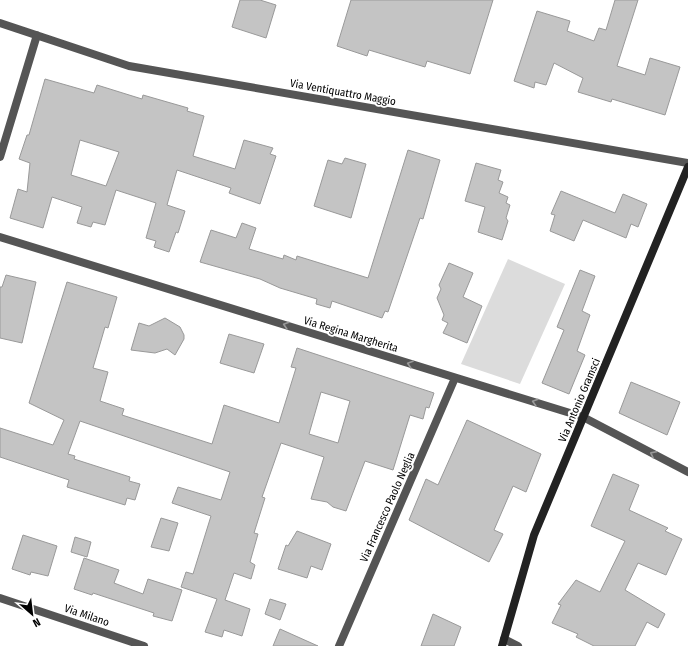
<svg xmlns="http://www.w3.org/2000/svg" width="688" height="646" viewBox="0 0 688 646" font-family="'Fira Sans Condensed',sans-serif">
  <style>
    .green { fill: #dcdcdc }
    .building { fill: #c4c4c4; stroke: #999; fill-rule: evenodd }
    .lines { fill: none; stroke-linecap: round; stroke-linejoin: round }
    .street { stroke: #555; stroke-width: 8 }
    .secondary { stroke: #222; stroke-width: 8 }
    .oneway { stroke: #999 }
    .labels { text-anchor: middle; stroke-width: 4; stroke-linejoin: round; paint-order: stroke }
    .street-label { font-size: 11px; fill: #000; stroke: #fff }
  </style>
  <rect width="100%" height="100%" fill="#fff"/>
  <path class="green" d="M 508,259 L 565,284 L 520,384 L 461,364 Z"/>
  <path class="building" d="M 240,0 L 260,0 L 276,5 L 266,38 L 232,27 Z
    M 351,0 L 493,0 L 470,74 L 427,61 L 425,67 L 369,50 L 367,56 L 337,46 Z
    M 615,0 L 638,0 L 617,66 L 645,75 L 650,58 L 680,67 L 665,115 L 612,99 L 611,102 L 578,92 L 583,78 L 554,63 L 546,85 L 535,82 L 534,88 L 514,81 L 537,11 L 570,21 L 567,31 L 594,41 L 599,28 L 606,30 Z
    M 45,79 L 94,93 L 97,85 L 142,99 L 143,95 L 188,108 L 187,111 L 204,116 L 193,156 L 235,169 L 244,140 L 273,148 L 270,154 L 276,156 L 260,204 L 229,193 L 231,188 L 177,170 L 167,205 L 185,211 L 178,233 L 176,232 L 169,252 L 154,247 L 156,241 L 146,238 L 156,203 L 116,190 L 105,225 L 93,222 L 91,227 L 77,223 L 82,207 L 52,197 L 43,228 L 10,218 L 18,189 L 27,192 L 30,163 L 19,159 L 27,135 L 29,135 ZM 80,140 L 119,152 L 106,186 L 71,175 Z
    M 408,150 L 440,160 L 423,219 L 420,218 L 388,312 L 385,311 L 382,318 L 332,301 L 330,308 L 316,304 L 317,299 L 280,288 L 260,279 L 200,262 L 211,230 L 236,238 L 242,223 L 256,228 L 249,249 L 283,259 L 284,255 L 296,260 L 297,256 L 368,278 Z
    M 345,158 L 366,164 L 351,218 L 314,206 L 328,160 L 342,164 Z
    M 476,163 L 501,170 L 498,180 L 503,182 L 499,193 L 508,197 L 506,203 L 510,205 L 506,218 L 508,221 L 502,240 L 478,232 L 485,207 L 465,201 Z
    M 561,191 L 615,213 L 623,194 L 647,204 L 638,227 L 631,224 L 626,238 L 583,220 L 574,241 L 550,231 L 555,215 L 551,214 Z
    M 449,263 L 473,273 L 463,297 L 482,306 L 467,343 L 443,333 L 448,323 L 442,320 L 444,315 L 437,298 L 441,289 L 439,285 Z
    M 580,270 L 595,276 L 582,311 L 590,315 L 577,351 L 585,355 L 569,394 L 542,383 L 564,330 L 557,327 Z
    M 6,275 L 36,282 L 22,343 L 0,338 L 0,287 L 2,287 Z
    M 67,282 L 117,297 L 108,328 L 105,327 L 93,368 L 108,372 L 100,401 L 124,409 L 122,415 L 212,444 L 224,405 L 279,423 L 296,368 L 291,367 L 297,348 L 434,393 L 429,408 L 426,407 L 423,419 L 410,415 L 393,470 L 365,461 L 346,511 L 333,507 L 327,502 L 311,499 L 324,457 L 281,443 L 262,497 L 265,498 L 254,533 L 258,534 L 250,562 L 255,565 L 251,579 L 234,573 L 225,600 L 250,609 L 242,636 L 224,630 L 222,637 L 205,632 L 217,599 L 181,587 L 186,572 L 193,574 L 211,516 L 172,503 L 178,487 L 221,500 L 230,472 L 80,421 L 68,454 L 75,456 L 74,459 L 130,477 L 129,481 L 140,484 L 135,500 L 127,498 L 125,505 L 67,487 L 69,480 L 0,457 L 0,428 L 53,445 L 64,420 L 29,403 ZM 321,392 L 350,401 L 338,443 L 309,434 Z
    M 165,318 L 180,327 L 184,335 L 184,339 L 175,355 L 167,349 L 155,353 L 131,350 L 139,323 L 149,326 Z
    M 229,334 L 264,344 L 254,373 L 220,363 Z
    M 631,382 L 680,402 L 667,435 L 619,413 Z
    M 467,420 L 541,454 L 526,492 L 513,486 L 494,530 L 503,534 L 489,562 L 409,520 L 426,479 L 438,485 Z
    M 613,474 L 639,485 L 629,510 L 668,528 L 665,531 L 682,539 L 666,575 L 638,563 L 625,590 L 665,614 L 658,628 L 647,622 L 635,646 L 594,646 L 576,637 L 578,634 L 552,623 L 561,605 L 558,604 L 576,580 L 600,592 L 625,541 L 591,526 Z
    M 161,518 L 178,523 L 169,551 L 151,547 Z
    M 297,531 L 331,544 L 322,570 L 311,566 L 307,578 L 278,569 L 286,545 L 288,546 Z
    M 23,535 L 57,546 L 48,576 L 31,572 L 30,575 L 12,569 Z
    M 75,537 L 91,542 L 87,557 L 71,552 Z
    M 84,558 L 119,570 L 114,583 L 143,594 L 148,579 L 182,590 L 172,621 L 153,616 L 154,613 L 93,593 L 92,595 L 74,589 Z
    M 270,599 L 286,604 L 280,620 L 265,614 Z
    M 433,614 L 461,627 L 454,646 L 421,646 Z
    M 280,629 L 318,646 L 273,646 Z"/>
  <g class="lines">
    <path class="street" d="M 0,23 L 129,66 L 688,163
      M 0,157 L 37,35
      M 0,237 L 583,417 L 688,472
      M 0,598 L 144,646
      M 504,639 L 518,646
      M 339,646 L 455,378"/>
    <path class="secondary" d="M 502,646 L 534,535 L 688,167"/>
  </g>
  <defs><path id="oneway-chevron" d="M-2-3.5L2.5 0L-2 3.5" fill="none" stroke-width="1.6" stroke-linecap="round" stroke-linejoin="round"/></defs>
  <g class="oneway">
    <use href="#oneway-chevron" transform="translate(286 325) rotate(-163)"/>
    <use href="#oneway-chevron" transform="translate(410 364) rotate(-163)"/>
    <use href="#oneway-chevron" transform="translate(535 402) rotate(-163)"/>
    <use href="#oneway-chevron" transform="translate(653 454) rotate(-153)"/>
  </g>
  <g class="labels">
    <g class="street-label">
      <text transform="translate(343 92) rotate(10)" y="4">Via Ventiquattro Maggio</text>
      <text transform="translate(351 334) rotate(17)" y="4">Via Regina Margherita</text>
      <text transform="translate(579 400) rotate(-67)" y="4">Via Antonio Gramsci</text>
      <text transform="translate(387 507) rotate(-66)" y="4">Via Francesco Paolo Neglia</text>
      <text transform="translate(87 615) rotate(19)" y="4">Via Milano</text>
    </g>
  </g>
  <g transform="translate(32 614) rotate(152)" stroke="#ffffff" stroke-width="3" paint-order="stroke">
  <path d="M0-3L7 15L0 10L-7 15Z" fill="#000000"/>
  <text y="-6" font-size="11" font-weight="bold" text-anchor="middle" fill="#000000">N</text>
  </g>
</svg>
